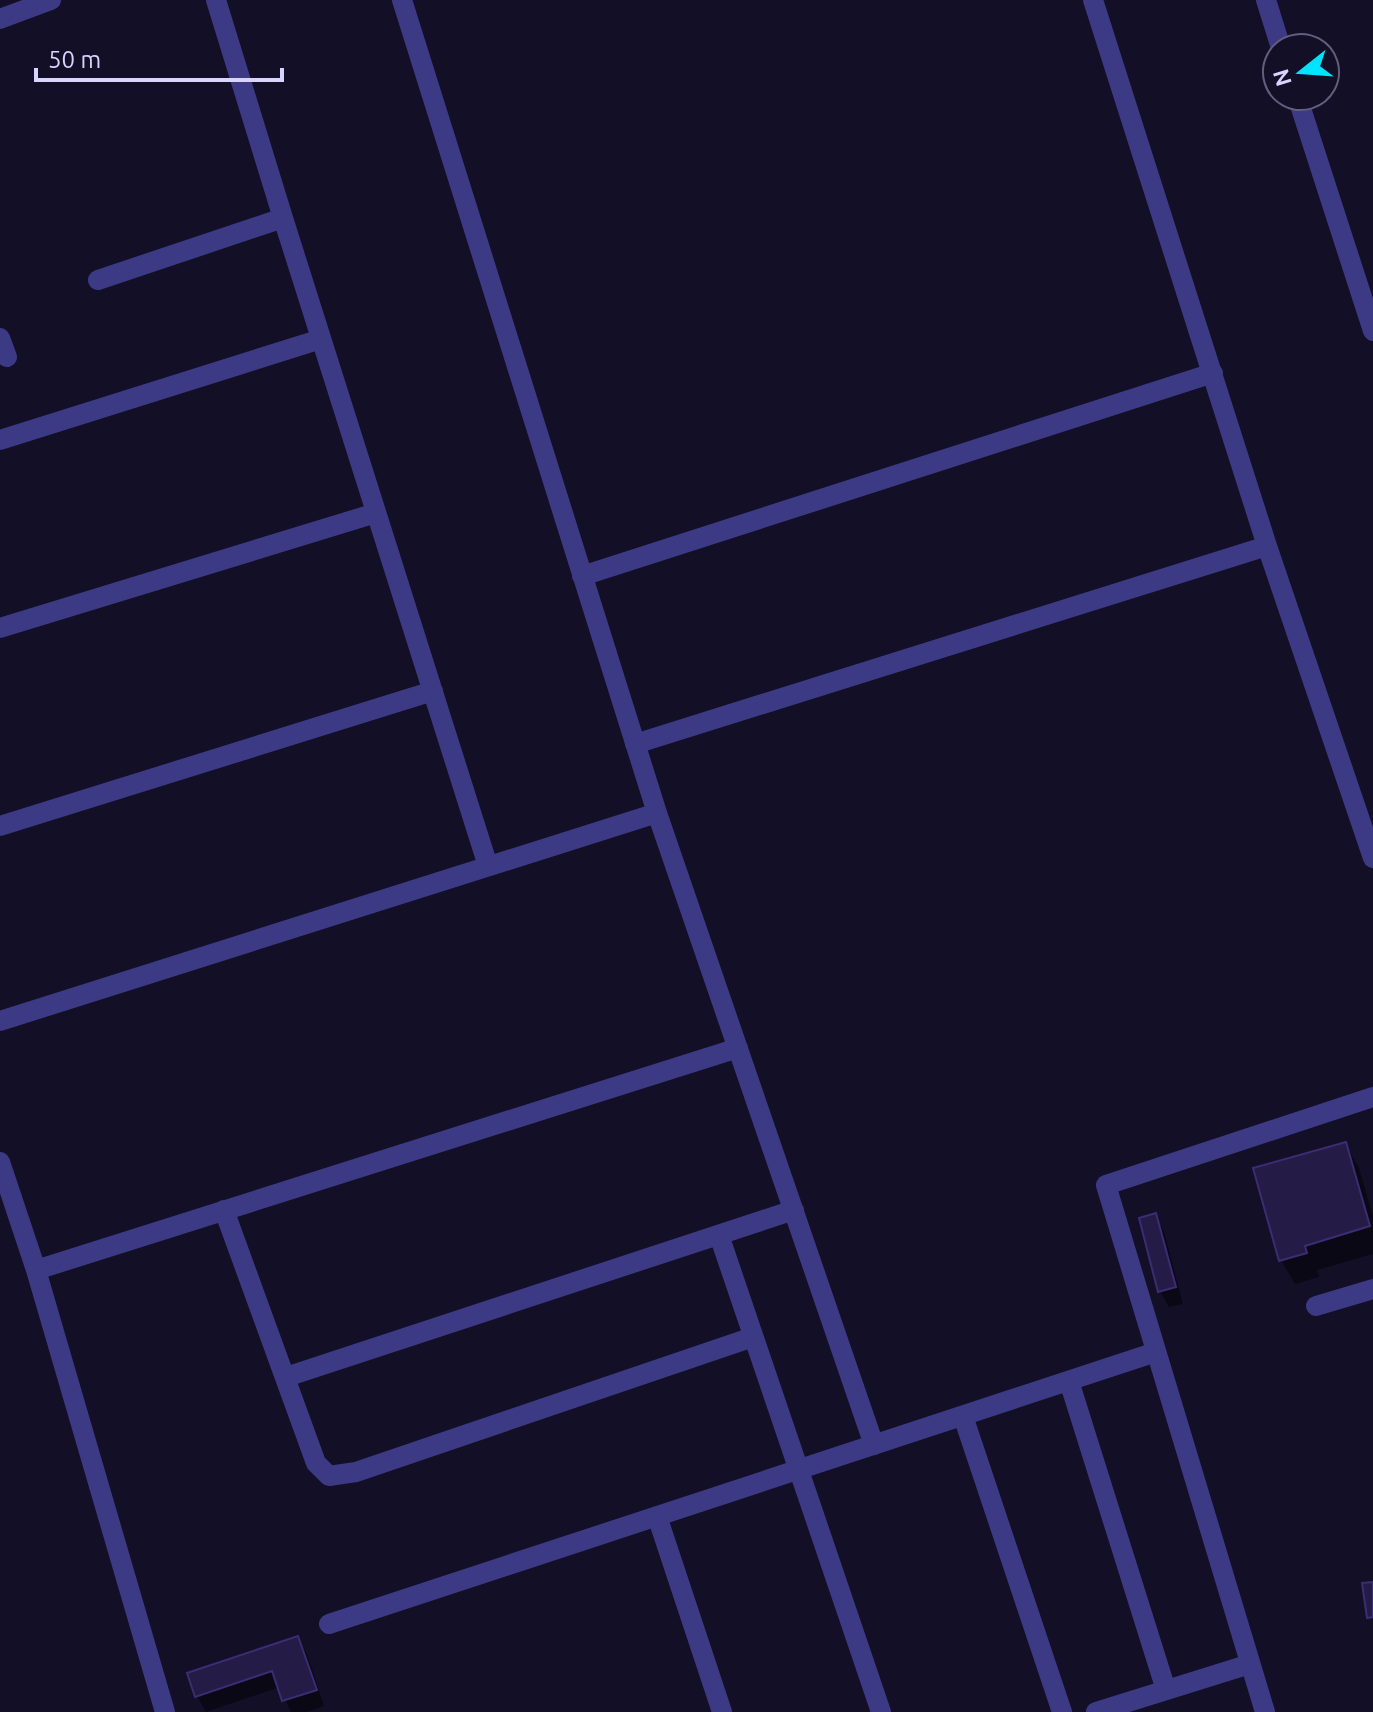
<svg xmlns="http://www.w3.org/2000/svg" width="1373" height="1712" viewBox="0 0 1373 1712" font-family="Ubuntu,sans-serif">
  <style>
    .shadow { fill: #0007 }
    .building { fill: #241b47; stroke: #3b2d73; stroke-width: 2 }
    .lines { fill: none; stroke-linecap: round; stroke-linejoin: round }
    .minor { stroke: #3d3a85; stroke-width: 20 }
  </style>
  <rect width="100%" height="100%" fill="#130f26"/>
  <path class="shadow" d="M 1345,1144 L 1359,1168 L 1373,1217 L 1373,1254 L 1317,1270 L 1319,1277 L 1295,1284 L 1281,1260 Z
    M 1155,1216 L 1164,1232 L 1183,1304 L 1169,1307 L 1160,1291 L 1141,1220 Z
    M 298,1638 L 307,1654 L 324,1706 L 307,1712 L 291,1712 L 280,1687 L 206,1712 L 197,1696 Z"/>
  <path class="building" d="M 1346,1142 L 1370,1226 L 1305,1246 L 1307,1253 L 1279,1261 L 1253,1168 Z
    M 1156,1213 L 1176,1287 L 1158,1292 L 1139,1218 Z
    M 1373,1582 L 1373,1617 L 1367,1618 L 1362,1583 Z
    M 298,1636 L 317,1690 L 282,1701 L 272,1671 L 195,1697 L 187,1673 Z"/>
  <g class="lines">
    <path class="minor" d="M 216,0 L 283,218 L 488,866
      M 402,0 L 657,813 L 874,1445
      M 1093,0 L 1267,546 L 1373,858
      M 1266,0 L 1281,48
      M 0,19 L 51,0
      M 1297,96 L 1373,331
      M 98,280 L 283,218
      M 0,338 L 7,357
      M 0,440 L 321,339
      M 582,576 L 1213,373
      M 0,628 L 376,513
      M 635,744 L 1267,546
      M 0,826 L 433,691
      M 0,1021 L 657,813
      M 0,1162 L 36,1270 L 165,1712
      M 224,1210 L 316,1463 L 329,1476 L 356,1472 L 753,1337
      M 719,1235 L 881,1712
      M 36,1270 L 738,1048
      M 1316,1306 L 1373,1289
      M 286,1377 L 794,1210
      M 1069,1381 L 1166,1690
      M 963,1416 L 1062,1712
      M 657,1516 L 722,1712
      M 329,1624 L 1156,1352
      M 1096,1712 L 1250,1664
      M 1265,1712 L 1106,1185 L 1373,1097"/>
  </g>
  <g transform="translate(1301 72) rotate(253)"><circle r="38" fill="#130f26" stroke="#625e7d" stroke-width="2"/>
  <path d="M0-6L14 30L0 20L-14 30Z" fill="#00e5ff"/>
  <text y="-12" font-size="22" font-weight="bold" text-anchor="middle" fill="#d9d4ff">N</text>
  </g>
  <path d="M36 68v12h246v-12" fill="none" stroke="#d9d4ff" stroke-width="4"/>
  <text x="48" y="68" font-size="24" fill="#d9d4ff" stroke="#130f26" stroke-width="6" paint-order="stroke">50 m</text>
</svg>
